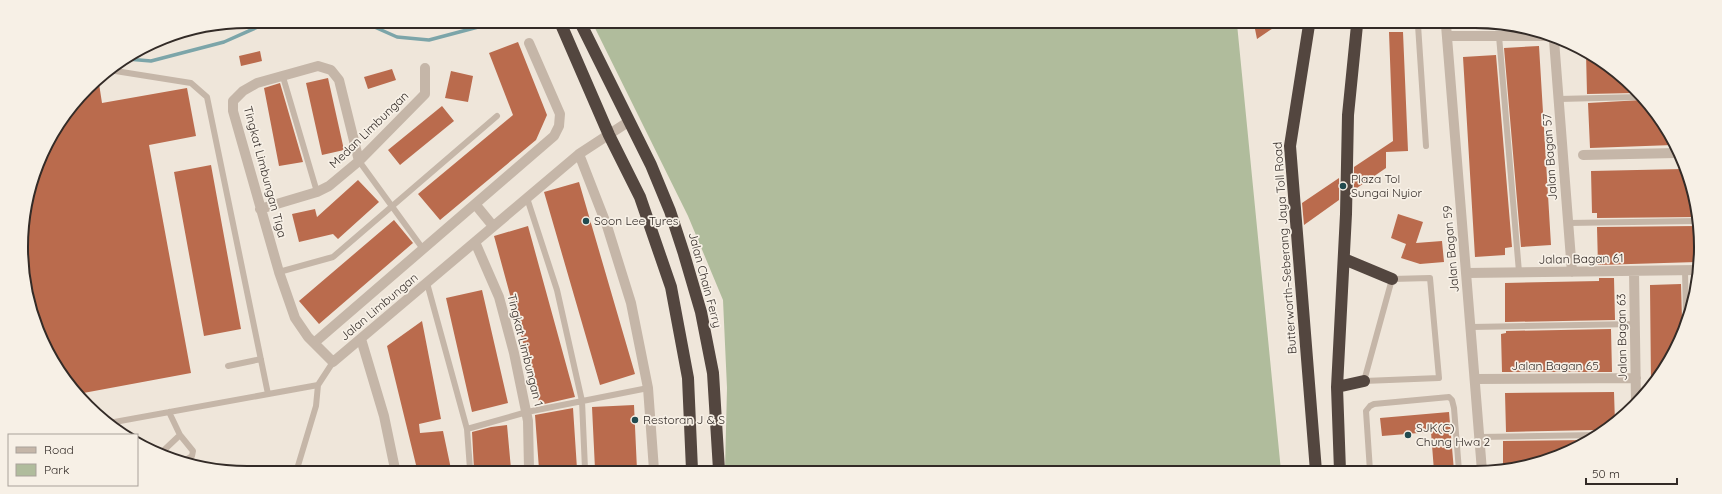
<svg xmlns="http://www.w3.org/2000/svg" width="1722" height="494" viewBox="0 0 1722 494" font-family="Quicksand,sans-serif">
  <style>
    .green { fill: #b0bc9c }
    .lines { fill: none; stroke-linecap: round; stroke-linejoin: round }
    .stream { stroke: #7ca5a9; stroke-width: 3.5 }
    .building { fill: #ba6b4d }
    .lane { stroke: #c5b6a8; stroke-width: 6 }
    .street { stroke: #c5b6a8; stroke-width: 10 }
    .highway { stroke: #53463f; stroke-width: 12 }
    .poi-dot { fill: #214b50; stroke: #f7f0e6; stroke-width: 1.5 }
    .labels { text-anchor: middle; stroke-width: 3.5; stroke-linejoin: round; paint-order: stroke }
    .street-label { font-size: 12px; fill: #332b27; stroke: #f7f0e6 }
    .poi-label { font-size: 12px; fill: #332b27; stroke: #f7f0e6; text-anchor: start }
    .rim { fill: none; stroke: #332b27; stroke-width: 2 }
  </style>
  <rect width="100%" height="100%" fill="#efe6da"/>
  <path class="green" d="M 592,22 L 1237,24 L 1281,471 L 725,470 L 727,388 L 723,300 L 688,216 Z"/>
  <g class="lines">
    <path class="stream" d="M 361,21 L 397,37 L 429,40 L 497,22
      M 127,59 L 151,61 L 224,42 L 260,26 L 284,21"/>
  </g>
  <path class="building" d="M 1254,24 L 1279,24 L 1257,39 Z
    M 1389,32 L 1403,32 L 1408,151 L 1386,152 L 1386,168 L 1354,190 L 1354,167 L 1393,141 Z
    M 518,42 L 547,115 L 536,140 L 440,220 L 418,194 L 513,115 L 489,53 Z
    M 1539,46 L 1551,245 L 1521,247 L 1504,48 Z
    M 260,51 L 262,61 L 241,66 L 239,56 Z
    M 1586,53 L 1600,59 L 1634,93 L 1587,94 Z
    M 1496,55 L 1512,247 L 1505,248 L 1505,255 L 1475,257 L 1463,57 Z
    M 392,69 L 396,80 L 368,89 L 364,77 Z
    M 451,71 L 473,76 L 468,102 L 445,98 Z
    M 98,77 L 102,103 L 187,88 L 196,136 L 149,145 L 191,373 L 78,394 L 68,384 L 29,306 L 22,232 L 44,147 Z
    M 328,78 L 344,150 L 322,155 L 306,83 Z
    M 280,83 L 303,162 L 279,166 L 264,88 Z
    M 1642,100 L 1663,121 L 1673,145 L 1590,148 L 1588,103 Z
    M 442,106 L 454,121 L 400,165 L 388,150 Z
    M 211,165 L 241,329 L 204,336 L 174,172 Z
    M 1683,169 L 1697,203 L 1697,217 L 1597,218 L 1597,213 L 1592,213 L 1591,171 Z
    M 1339,178 L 1339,200 L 1304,225 L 1302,203 Z
    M 358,180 L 379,202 L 338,239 L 333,234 L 299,242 L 292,214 L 315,209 L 317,217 Z
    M 579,182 L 635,374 L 600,385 L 544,192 Z
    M 1398,214 L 1423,222 L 1416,243 L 1442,241 L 1444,262 L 1420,264 L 1401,258 L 1406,244 L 1391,238 Z
    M 394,220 L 413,243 L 319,324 L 299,301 Z
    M 528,226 L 575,397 L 540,405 L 494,236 Z
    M 1697,226 L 1697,262 L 1598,265 L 1597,227 Z
    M 1599,278 L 1614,278 L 1615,320 L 1505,322 L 1505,283 L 1599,281 Z
    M 1681,284 L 1682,319 L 1685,323 L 1671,360 L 1651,383 L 1650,285 Z
    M 1690,284 L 1697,284 L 1697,291 L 1690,308 Z
    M 482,290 L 508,403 L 472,412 L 446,298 Z
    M 422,321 L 441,419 L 419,424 L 420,433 L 443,431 L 451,469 L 417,469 L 387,346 Z
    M 1611,329 L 1612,372 L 1502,372 L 1501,334 L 1506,333 L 1506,331 Z
    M 1614,392 L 1615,423 L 1599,432 L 1596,430 L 1506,432 L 1505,393 Z
    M 634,405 L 637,470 L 595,469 L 592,407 Z
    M 573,408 L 577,469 L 539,469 L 535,415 Z
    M 1449,412 L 1454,471 L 1434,471 L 1431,432 L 1382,436 L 1380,418 Z
    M 507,425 L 511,469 L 474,469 L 472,432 L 491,427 Z
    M 1587,440 L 1562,456 L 1503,471 L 1503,441 Z"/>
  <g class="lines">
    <path class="lane" d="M 1418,25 L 1426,146
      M 1499,36 L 1519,272
      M 109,70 L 191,83 L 207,97 L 268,394
      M 283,77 L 317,192
      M 1559,99 L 1639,97
      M 359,161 L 423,249
      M 527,198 L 557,290 L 582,401 L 585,469
      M 1568,223 L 1697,221
      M 1685,270 L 1686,319
      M 279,272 L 333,257 L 497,116
      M 1430,278 L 1439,378 L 1364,381 L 1392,279 Z
      M 427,283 L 467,429 L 470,469
      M 1471,327 L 1635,324
      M 228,366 L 261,359
      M 169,412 L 180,435 L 193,451 L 192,456 L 184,461
      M 109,423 L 318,385 L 333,362
      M 467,429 L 527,412 L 648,388
      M 1480,437 L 1596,435
      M 162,452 L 180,435
      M 297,469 L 316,406 L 318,385
      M 1370,471 L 1366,411 L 1370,406 L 1374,404 L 1449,397 L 1452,400 L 1454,408 L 1459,471"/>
    <path class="street" d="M 1446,25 L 1482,471
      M 1447,36 L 1544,36
      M 1554,40 L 1572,272
      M 579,154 L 607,226 L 631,303 L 648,388 L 654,470
      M 1583,155 L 1676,153
      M 359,161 L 339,80 L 331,70 L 318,66 L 257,83 L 243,91 L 233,101 L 233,111 L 279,272 L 295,318 L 308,337 L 333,362 L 579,154 L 628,122
      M 475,204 L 493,226
      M 260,209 L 317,192 L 329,186 L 359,161 L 425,94 L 425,68
      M 475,242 L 499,297 L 514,353 L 528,421 L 529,469
      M 1634,271 L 1636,402
      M 1467,273 L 1697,270
      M 361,339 L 384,416 L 395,469
      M 314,343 L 554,136 L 559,126 L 560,114 L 529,43
      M 1475,379 L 1636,378"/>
    <path class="highway" d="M 560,22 L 609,135 L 640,197 L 671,287 L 688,378 L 692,470
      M 580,22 L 651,165 L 670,211 L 684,254 L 701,312 L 713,373 L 719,470
      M 1309,25 L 1290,146 L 1316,471
      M 1344,259 L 1392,279
      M 1337,387 L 1364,381
      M 1340,471 L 1337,387 L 1346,214 L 1348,115 L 1357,25"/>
  </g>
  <g class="poi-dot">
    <circle cx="1343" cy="186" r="4"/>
    <circle cx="586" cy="221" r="4"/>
    <circle cx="635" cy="420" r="4"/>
    <circle cx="1408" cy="435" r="4"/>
  </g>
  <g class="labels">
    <g class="street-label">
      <text transform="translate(369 130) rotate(-44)" y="4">Medan Limbungan</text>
      <text transform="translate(1550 157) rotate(-94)" y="4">Jalan Bagan 57</text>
      <text transform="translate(265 172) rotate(75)" y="4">Tingkat Limbungan Tiga</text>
      <text transform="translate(1285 248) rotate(-94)" y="4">Butterworth–Seberang Jaya Toll Road</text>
      <text transform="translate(1451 249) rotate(-95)" y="4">Jalan Bagan 59</text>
      <text transform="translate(1581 259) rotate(-1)" y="4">Jalan Bagan 61</text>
      <text transform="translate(705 280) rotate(75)" y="4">Jalan Chain Ferry</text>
      <text transform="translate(379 307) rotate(-40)" y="4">Jalan Limbungan</text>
      <text transform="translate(1622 337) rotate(-91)" y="4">Jalan Bagan 63</text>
      <text transform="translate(525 350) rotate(76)" y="4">Tingkat Limbungan 1</text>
      <text x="1555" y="370">Jalan Bagan 65</text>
    </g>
    <g class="poi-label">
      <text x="1351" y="183">Plaza Tol<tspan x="1351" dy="14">Sungai Nyior</tspan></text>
      <text x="594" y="225">Soon Lee Tyres</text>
      <text x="643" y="424">Restoran J &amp; S</text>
      <text x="1416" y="432">SJK(C)<tspan x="1416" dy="14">Chung Hwa 2</tspan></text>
    </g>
  </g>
  <path d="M0 0H1722V494H0ZM247 28H1475A219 219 0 0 1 1694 247V247A219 219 0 0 1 1475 466H247A219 219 0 0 1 28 247V247A219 219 0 0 1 247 28Z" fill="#f7f0e6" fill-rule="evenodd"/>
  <path class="rim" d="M247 28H1475A219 219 0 0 1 1694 247V247A219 219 0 0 1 1475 466H247A219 219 0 0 1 28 247V247A219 219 0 0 1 247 28Z"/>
  <rect x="8" y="434" width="130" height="52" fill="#f7f0e6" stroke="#a9a19a"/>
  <rect x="16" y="447" width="20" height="6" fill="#c5b6a8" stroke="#a9a19a"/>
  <text x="44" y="454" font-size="12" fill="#332b27">Road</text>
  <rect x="16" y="464" width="20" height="12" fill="#b0bc9c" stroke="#a9a19a"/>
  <text x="44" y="474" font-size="12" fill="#332b27">Park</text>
  <path d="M1586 478v6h91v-6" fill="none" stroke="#332b27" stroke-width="2"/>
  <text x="1592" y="478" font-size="12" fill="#332b27" stroke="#f7f0e6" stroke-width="3" paint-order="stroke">50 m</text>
</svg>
